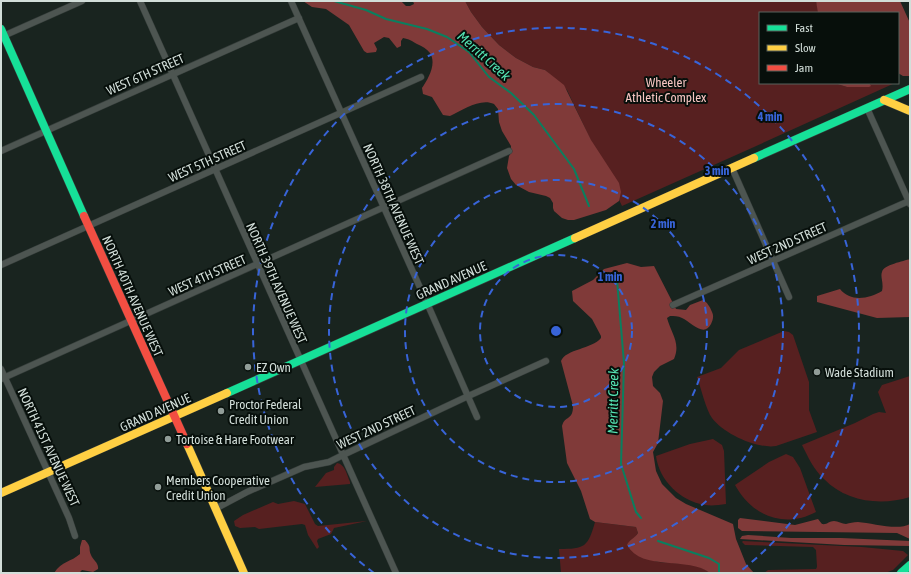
<svg xmlns="http://www.w3.org/2000/svg" width="911" height="574" viewBox="0 0 911 574" font-family="'Asap Condensed',sans-serif">
  <style>
    .green { fill: #572020 }
    .forest { fill: #803a39 }
    .lines { fill: none; stroke-linecap: round; stroke-linejoin: round }
    .stream { stroke: #0a7f5f; stroke-width: 2 }
    .street-casing { stroke: #363e3b; stroke-width: 7 }
    .fast-casing { stroke: #363e3b; stroke-width: 9 }
    .slow-casing { stroke: #363e3b; stroke-width: 9 }
    .jam-casing { stroke: #363e3b; stroke-width: 9 }
    .street { stroke: #4d5551; stroke-width: 6 }
    .fast { stroke: #16e098; stroke-width: 8 }
    .slow { stroke: #ffcf43; stroke-width: 8 }
    .jam { stroke: #f24e42; stroke-width: 8 }
    .ring { fill: none; stroke: #3864d8; stroke-width: 2; stroke-dasharray: 7 5 }
    .poi-dot { fill: #919d98; stroke: #070f0b; stroke-width: 1.5 }
    .labels { text-anchor: middle; stroke-width: 4; stroke-linejoin: round; paint-order: stroke }
    .street-label { font-size: 13px; fill: #d2ded9; stroke: #070f0b }
    .park-label { font-size: 13px; fill: #f7c5c2; stroke: #070f0b }
    .poi-label { font-size: 13px; fill: #d2ded9; stroke: #070f0b; text-anchor: start }
    .water-label { font-size: 14px; font-style: italic; fill: #55e5b4; stroke: #070f0b }
    .centre { fill: #3864d8; stroke: #070f0b; stroke-width: 2 }
    .ring-label { font-size: 12px; text-anchor: middle; font-weight: bold; fill: #3864d8; stroke: #070f0b; stroke-width: 4; stroke-linejoin: round; paint-order: stroke }
  </style>
  <rect width="100%" height="100%" fill="#19241f"/>
  <path class="green" d="M 465,1 L 816,1 L 819,13 L 760,13 L 760,83 L 834,83 L 847,87 L 870,84 L 869,83 L 895,83 L 754,147 L 622,206 L 567,90 L 545,70 L 533,67 L 516,58 L 499,45 L 482,27 L 471,12 Z
    M 784,331 L 789,332 L 793,335 L 809,382 L 809,410 L 817,432 L 776,446 C 757,449 724,434 712,418 C 706,410 701,388 697,377 L 721,368 L 739,350 Z
    M 910,376 L 910,497 C 881,506 846,502 824,479 C 814,470 808,457 802,445 L 855,423 L 873,414 L 879,412 L 886,413 L 878,392 L 882,385 Z
    M 713,439 L 722,445 L 724,451 L 726,504 C 719,505 712,506 705,505 C 680,501 659,480 656,456 L 690,444 Z
    M 786,454 L 793,457 L 800,468 L 816,512 C 784,529 752,516 735,485 L 769,462 Z
    M 337,463 C 345,464 347,475 350,482 L 350,484 L 315,487 L 326,473 L 334,470 L 334,467 Z
    M 294,501 L 305,504 L 315,524 L 318,526 L 367,521 L 334,528 L 331,534 L 318,539 L 317,541 L 319,547 L 317,549 L 308,535 L 305,525 L 302,524 L 259,529 L 255,527 L 240,528 L 235,526 L 234,521 L 243,515 L 273,502 L 278,504 Z
    M 595,522 L 636,527 L 638,533 L 635,537 L 654,561 C 672,565 695,560 710,573 L 561,573 L 559,549 C 585,549 588,547 595,522 Z
    M 743,541 L 862,547 L 903,551 L 908,555 L 893,570 L 885,573 L 764,573 L 768,570 L 816,569 L 817,567 L 816,550 L 813,547 L 745,545 L 742,542 Z"/>
  <path class="forest" d="M 303,1 L 401,1 L 406,6 L 410,6 L 414,4 L 413,1 L 465,1 L 471,12 L 482,27 L 499,45 L 516,58 L 533,67 L 545,70 L 564,85 L 591,140 L 619,183 L 621,192 L 619,201 L 606,210 L 574,220 L 568,220 L 562,218 L 554,211 L 553,208 L 553,203 L 550,198 L 546,196 L 529,192 L 516,185 L 511,179 L 507,168 L 509,156 L 511,153 L 511,146 L 502,131 L 499,122 L 498,109 L 494,104 C 480,98 463,110 450,116 L 443,115 L 432,97 L 423,94 L 422,88 C 428,79 437,64 430,53 C 427,49 422,46 417,44 C 412,41 409,39 403,38 L 401,41 L 401,46 L 397,48 L 389,38 L 384,37 L 374,43 L 377,49 L 376,52 L 367,53 L 364,51 L 349,25 L 326,9 L 312,7 Z
    M 816,1 L 900,1 L 910,23 L 910,76 L 903,76 L 898,73 L 898,13 L 818,13 Z
    M 834,83 L 869,83 L 871,86 L 869,87 L 847,87 Z
    M 910,259 L 910,317 L 877,318 L 817,302 L 817,296 L 840,289 C 850,302 869,299 882,291 C 884,283 880,277 882,272 C 883,265 904,261 910,259 Z
    M 627,263 L 641,267 L 654,266 L 676,309 L 686,310 L 690,305 L 703,300 C 707,302 710,307 712,312 C 714,316 713,320 711,324 C 704,338 691,322 682,318 C 678,316 674,316 670,316 L 667,318 C 671,333 681,343 674,359 L 660,366 L 654,372 L 652,377 L 653,386 L 660,393 L 663,401 L 658,443 L 653,452 L 656,471 L 662,484 L 676,498 L 686,504 L 733,524 L 736,539 L 746,564 L 754,573 L 710,573 C 689,556 642,572 627,545 C 629,540 635,538 638,533 L 636,527 L 595,522 L 590,519 L 581,491 L 567,463 L 562,426 C 565,415 573,421 573,406 L 561,361 C 566,349 592,349 601,338 L 601,336 L 592,319 L 573,301 L 572,291 L 593,280 L 604,269 Z
    M 740,518 L 795,525 L 818,519 L 822,524 C 827,525 829,521 834,521 C 838,521 842,524 846,524 C 850,523 853,522 858,522 C 872,523 898,531 910,524 L 910,539 L 897,533 L 742,531 L 738,528 L 738,520 Z
    M 748,535 L 791,538 L 841,538 L 910,541 L 910,546 L 844,545 L 740,539 L 742,536 Z
    M 82,540 L 85,540 C 92,548 88,547 91,555 C 93,560 99,563 98,569 L 93,572 L 82,570 L 79,573 L 54,573 C 62,561 71,562 80,554 L 80,547 Z"/>
  <g class="lines">
    <path class="stream" d="M 334,1 L 366,10 L 386,19 L 427,29 L 447,37 L 469,52 L 489,77 L 511,93 L 534,115 L 574,169 L 589,206
      M 617,280 L 624,363 L 621,464 L 636,512 L 641,518
      M 658,541 L 709,558 L 719,564 L 719,573"/>
    <defs>
      <path id="street" d="M 140,1 L 396,573
        M 291,1 L 431,312 L 477,417
        M 1,37 L 82,1
        M 867,108 L 910,204
        M 1,151 L 299,18
        M 732,168 L 789,297
        M 1,265 L 421,77
        M 673,305 L 909,201
        M 1,369 L 69,518 L 75,536
        M 1,379 L 509,151
        M 215,509 L 247,492 L 304,467 L 329,462 L 343,455 L 464,398 L 546,361"/>
      <path id="fast" d="M 1,29 L 84,216
        M 754,158 L 910,89
        M 227,393 L 575,238
        M 901,573 L 910,565"/>
      <path id="slow" d="M 884,100 L 910,111
        M 575,238 L 754,158
        M 187,444 L 244,573
        M 1,493 L 227,393"/>
      <path id="jam" d="M 84,216 L 187,444"/>
    </defs>
    <use href="#street" class="street-casing"/>
    <use href="#fast" class="fast-casing"/>
    <use href="#slow" class="slow-casing"/>
    <use href="#jam" class="jam-casing"/>
    <use href="#street" class="street"/>
    <use href="#fast" class="fast"/>
    <use href="#slow" class="slow"/>
    <use href="#jam" class="jam"/>
  </g>
  <g class="ring">
    <circle cx="556" cy="331" r="76"/>
    <circle cx="556" cy="331" r="151"/>
    <circle cx="556" cy="331" r="227"/>
    <path d="M374 573A303 303 0 1 1 738 573"/>
  </g>
  <g class="poi-dot">
    <circle cx="248" cy="367" r="4"/>
    <circle cx="817" cy="372" r="4"/>
    <circle cx="221" cy="411" r="4"/>
    <circle cx="168" cy="439" r="4"/>
    <circle cx="158" cy="487" r="4"/>
  </g>
  <g class="labels">
    <g class="street-label">
      <text transform="translate(145 74) rotate(-24)" y="5">WEST 6TH STREET</text>
      <text transform="translate(207 161) rotate(-24)" y="5">WEST 5TH STREET</text>
      <text transform="translate(394 204) rotate(66)" y="5">NORTH 38TH AVENUE WEST</text>
      <text transform="translate(787 243) rotate(-24)" y="5">WEST 2ND STREET</text>
      <text transform="translate(207 275) rotate(-24)" y="5">WEST 4TH STREET</text>
      <text transform="translate(451 280) rotate(-24)" y="5">GRAND AVENUE</text>
      <text transform="translate(277 283) rotate(66)" y="5">NORTH 39TH AVENUE WEST</text>
      <text transform="translate(133 296) rotate(66)" y="5">NORTH 40TH AVENUE WEST</text>
      <text transform="translate(155 412) rotate(-24)" y="5">GRAND AVENUE</text>
      <text transform="translate(376 427) rotate(-25)" y="5">WEST 2ND STREET</text>
      <text transform="translate(49 447) rotate(65)" y="5">NORTH 41ST AVENUE WEST</text>
    </g>
    <g class="park-label">
      <text x="666" y="87">Wheeler<tspan x="666" dy="15">Athletic Complex</tspan></text>
    </g>
    <g class="poi-label">
      <text x="256" y="372">EZ Own</text>
      <text x="825" y="377">Wade Stadium</text>
      <text x="229" y="409">Proctor Federal<tspan x="229" dy="15">Credit Union</tspan></text>
      <text x="176" y="444">Tortoise &amp; Hare Footwear</text>
      <text x="166" y="485">Members Cooperative<tspan x="166" dy="15">Credit Union</tspan></text>
    </g>
    <g class="water-label">
      <text transform="translate(484 56) rotate(42)" y="5">Merritt Creek</text>
      <text transform="translate(613 401) rotate(-89)" y="5">Merritt Creek</text>
    </g>
  </g>
  <circle cx="556" cy="331" r="6" class="centre"/>
  <g class="ring-label">
    <text x="770" y="121">4 min</text>
    <text x="717" y="175">3 min</text>
    <text x="663" y="228">2 min</text>
    <text x="610" y="281">1 min</text>
  </g>
  <rect width="911" height="574" fill="none" stroke="#d2ded9" stroke-width="4"/>
  <rect x="759" y="12" width="140" height="72" fill="#070f0b" stroke="#58625d"/>
  <rect x="767" y="25" width="20" height="6" fill="#16e098" stroke="#58625d"/>
  <text x="795" y="32" font-size="12" fill="#d2ded9">Fast</text>
  <rect x="767" y="45" width="20" height="6" fill="#ffcf43" stroke="#58625d"/>
  <text x="795" y="52" font-size="12" fill="#d2ded9">Slow</text>
  <rect x="767" y="65" width="20" height="6" fill="#f24e42" stroke="#58625d"/>
  <text x="795" y="72" font-size="12" fill="#d2ded9">Jam</text>
</svg>
